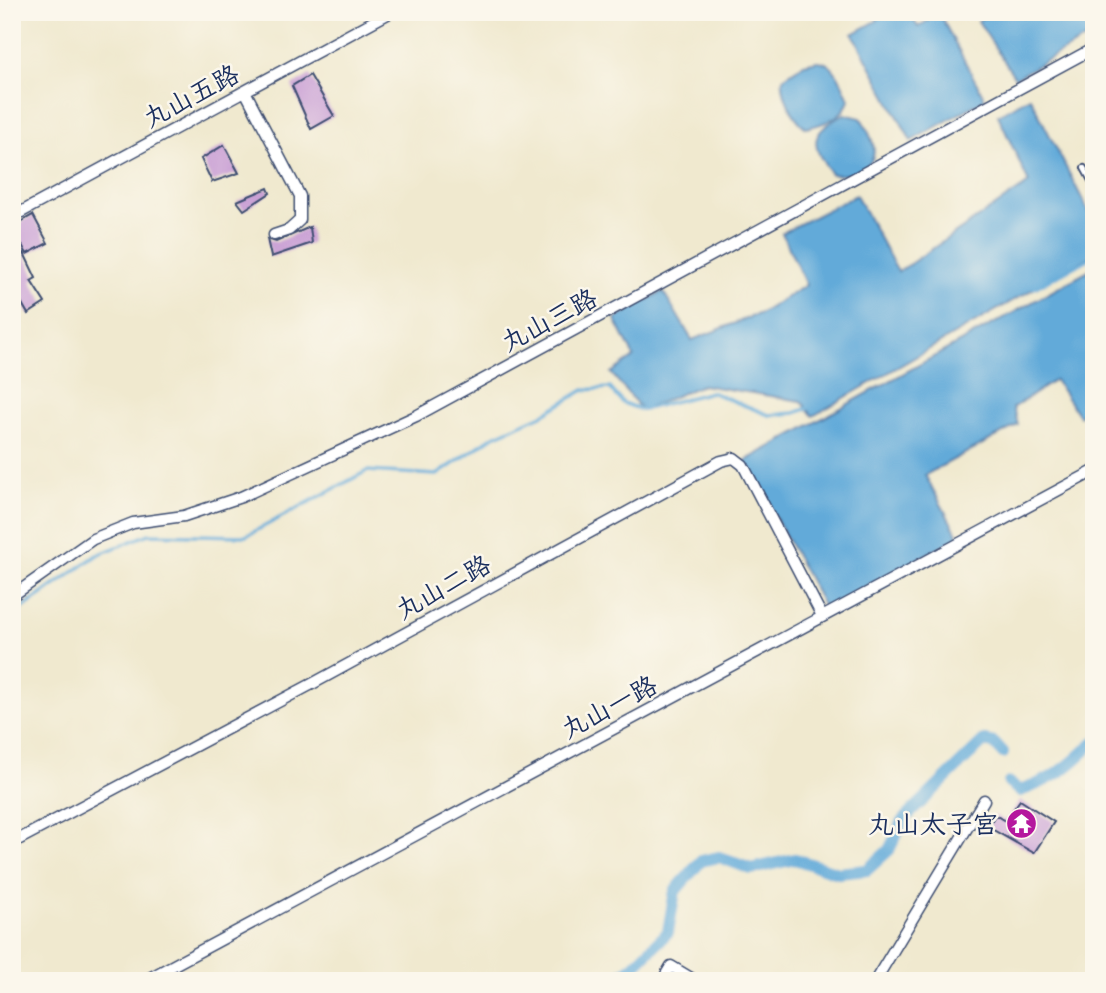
<svg xmlns="http://www.w3.org/2000/svg" width="1106" height="993" viewBox="0 0 1106 993" font-family="'Shantell Sans','LXGW WenKai TC',sans-serif">
  <style>
    .water { fill: #62aad9; stroke: #3e6c9c; stroke-width: 2 }
    .lines { fill: none; stroke-linecap: round; stroke-linejoin: round }
    .stream { stroke: #62aad9; stroke-width: 3.5 }
    .canal { stroke: #62aad9; stroke-width: 12 }
    .building { fill: #c89dd4 }
    .lane-casing { stroke: #3b4b6f; stroke-width: 8 }
    .street-casing { stroke: #3b4b6f; stroke-width: 13 }
    .lane { stroke: #fff; stroke-width: 4.5 }
    .street { stroke: #fff; stroke-width: 10 }
    .labels { text-anchor: middle; stroke-width: 5; stroke-linejoin: round; paint-order: stroke }
    .street-label { font-size: 26px; fill: #1b2f5e; stroke: #fbf7ec }
    .poi-label { font-size: 26px; fill: #1b2f5e; stroke: #fbf7ec; text-anchor: end }
  </style>
  <rect width="100%" height="100%" fill="#fbf7ec"/>
  <filter id="ink" filterUnits="userSpaceOnUse"><feTurbulence type="fractalNoise" baseFrequency=".0143" numOctaves="2"/><feDisplacementMap in="SourceGraphic" scale="14" xChannelSelector="R" yChannelSelector="G"/><feConvolveMatrix kernelMatrix="1 2 1 2 8 2 1 2 1" color-interpolation-filters="sRGB"/></filter>
  <filter id="wash" filterUnits="userSpaceOnUse"><feTurbulence type="fractalNoise" baseFrequency=".00686" numOctaves="4" result="noise"/><feDisplacementMap in="SourceGraphic" scale="28" xChannelSelector="R" yChannelSelector="G"/><feGaussianBlur stdDeviation="1.57" result="paint"/><feColorMatrix in="noise" values="0 0 0 0 0 0 0 0 0 0 0 0 0 0 0 0 0 1.4 0 .05"/><feComposite in="paint" operator="in"/></filter>
  <g filter="url(#wash)">
    <rect width="100%" height="100%" fill="#f0e9cf"/>
    <path class="water" d="M 873,12 L 909,12 L 918,27 L 939,13 L 985,99 L 911,141 L 853,34 L 878,20 Z
      M 990,12 L 1093,12 L 1094,34 L 1015,78 L 978,21 Z
      M 817,61 C 834,60 843,85 849,99 C 846,117 821,125 806,128 C 793,118 781,94 783,78 L 804,64 Z
      M 1030,97 L 1094,222 L 1094,254 L 813,416 L 801,401 L 702,385 L 642,410 L 611,373 L 634,357 L 615,319 L 663,291 L 692,340 L 761,313 L 806,285 L 782,233 L 856,195 L 898,272 L 1029,183 L 998,115 Z
      M 844,114 L 861,118 C 865,126 871,135 873,144 C 879,169 850,177 831,174 C 809,142 810,134 844,114 Z
      M 1094,268 L 1094,405 L 1079,416 L 1055,380 L 1013,408 L 1018,425 L 925,475 L 959,537 L 825,609 L 745,461 Z"/>
    <g class="lines">
      <path class="stream" d="M 1034,288 L 1094,256
        M 12,619 L 20,610 L 97,555 L 149,534 L 246,536 L 367,471 L 437,475 L 494,436 L 542,415 L 584,390 L 610,388 L 623,403 L 642,410 L 711,392 L 769,415 L 795,413 L 811,407"/>
      <path class="canal" d="M 1009,783 L 1020,791 C 1054,779 1069,767 1094,742
        M 613,981 L 633,967 L 668,932 L 675,891 L 701,861 L 719,857 L 751,869 L 795,859 L 838,873 L 867,870 L 889,850 L 904,819 L 984,741 L 994,743 L 1003,753"/>
    </g>
    <g id="blocks">
      <path class="building" d="M 310,75 L 334,116 L 311,129 L 292,86 Z
        M 224,145 L 239,173 L 212,182 L 201,159 Z
        M 268,188 L 270,193 L 244,210 L 237,201 Z
        M 33,215 L 48,243 L 27,254 L 12,227 Z
        M 310,227 L 312,243 L 271,257 L 267,239 L 276,242 Z
        M 24,253 L 36,278 L 31,281 L 45,303 L 28,314 L 12,286 L 12,260 Z
        M 1020,800 L 1054,822 L 1034,853 L 988,827 L 995,815 L 1005,821 Z"/>
    </g>
  </g>
  <g filter="url(#ink)">
    <use href="#blocks" fill-opacity="0" stroke="#3b4b6f" stroke-width="2"/>
    <g class="lines">
      <defs>
        <path id="lane" d="M 1084,168 L 1094,186"/>
        <path id="street" d="M 245,91 L 300,196 L 300,220 L 289,230 L 274,235
          M 12,217 L 391,12
          M 12,596 L 93,539 L 133,523 L 184,516 L 241,497 L 416,416 L 1094,48
          M 12,843 L 312,684 L 721,461 L 734,458 L 743,465 L 822,616
          M 144,981 L 1094,471
          M 662,981 L 671,966 L 696,981
          M 875,981 L 984,800
          M 1091,981 L 1094,976"/>
      </defs>
      <use href="#lane" class="lane-casing"/>
      <use href="#street" class="street-casing"/>
      <use href="#lane" class="lane"/>
      <use href="#street" class="street"/>
    </g>
  </g>
  <defs>
    <symbol id="temple-disc" viewBox="-11 -11 22 22"><circle r="9.5" fill="#b5179e" stroke="#fbf7ec"/><path d="M0-6L5-2H3V0L6.5 2.5H4V6H1.5V3h-3V6H-4V2.5H-6.5L-3 0V-2H-5Z" fill="#fff"/></symbol>
  </defs>
  <g fill-rule="evenodd">
    <use href="#temple-disc" x="1004" y="806" width="35" height="35"/>
  </g>
  <g class="labels">
    <g class="street-label">
      <text transform="translate(191 96) rotate(-28)" y="9">丸山五路</text>
      <text transform="translate(549 320) rotate(-28)" y="9">丸山三路</text>
      <text transform="translate(443 587) rotate(-29)" y="9">丸山二路</text>
      <text transform="translate(609 707) rotate(-28)" y="9">丸山一路</text>
    </g>
    <g class="poi-label">
      <text x="998" y="833">丸山太子宮</text>
    </g>
  </g>
  <rect width="1106" height="993" fill="none" stroke="#fbf7ec" stroke-width="42"/>
</svg>
